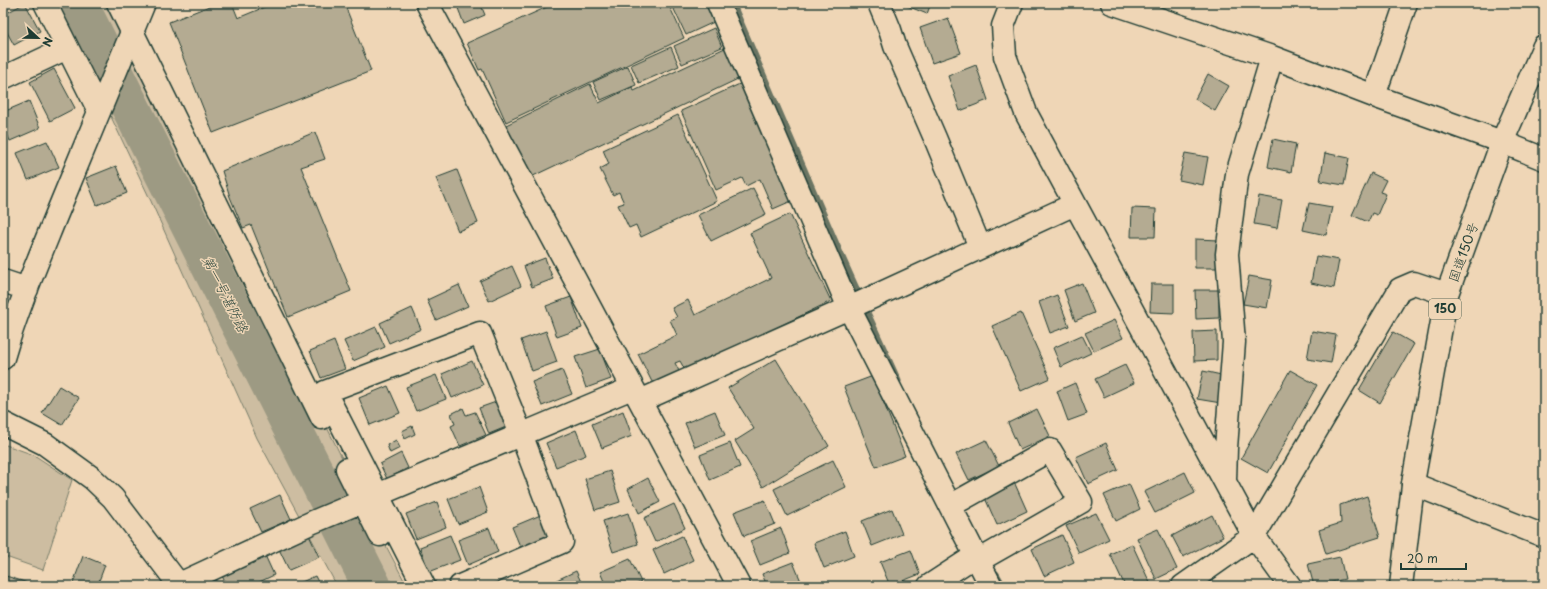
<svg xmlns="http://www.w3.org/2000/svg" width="1547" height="589" viewBox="0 0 1547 589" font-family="'Playpen Sans','Klee One',sans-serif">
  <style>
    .green { fill: #cdbda1; stroke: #767d6a }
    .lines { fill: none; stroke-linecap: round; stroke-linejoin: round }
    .stream { stroke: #6b7563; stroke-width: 7 }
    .river { stroke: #9d9a83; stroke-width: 39 }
    .building { fill: #b4ab92; stroke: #1f3d34 }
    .minor-casing { stroke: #1f3d34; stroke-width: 25 }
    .highway-casing { stroke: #1f3d34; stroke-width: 25 }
    .minor { stroke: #efd6b6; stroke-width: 22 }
    .highway { stroke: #efd6b6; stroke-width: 22 }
    .labels { text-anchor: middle; stroke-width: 3; stroke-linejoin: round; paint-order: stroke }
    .shield { fill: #efd6b6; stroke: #5d6b5b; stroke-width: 1 }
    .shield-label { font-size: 12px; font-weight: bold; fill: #1f3d34 }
    .street-label { font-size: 13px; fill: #1f3d34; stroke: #efd6b6 }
    .water-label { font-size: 14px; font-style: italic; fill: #324b40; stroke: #efd6b6 }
  </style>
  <rect width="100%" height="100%" fill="#efd6b6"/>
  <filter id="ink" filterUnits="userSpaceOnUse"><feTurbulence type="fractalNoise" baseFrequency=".025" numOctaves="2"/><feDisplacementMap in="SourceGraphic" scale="8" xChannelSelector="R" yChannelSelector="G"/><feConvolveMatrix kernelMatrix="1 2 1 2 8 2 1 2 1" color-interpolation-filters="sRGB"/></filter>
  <g filter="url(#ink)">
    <path class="green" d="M 48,3 L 115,3 L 126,47 L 234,238 L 373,521 L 407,586 L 337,586 L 257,438 L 150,199 L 103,100 Z
      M 3,444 L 34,455 L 72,480 L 43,570 L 3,556 Z"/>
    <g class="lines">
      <path class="stream" d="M 732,3 L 839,251 L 898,381
        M 996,574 L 1003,586"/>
      <path class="river" d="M 78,3 L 372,586"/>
    </g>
    <path class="building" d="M 25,3 L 40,31 L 14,45 L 3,25 L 3,15 Z
      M 217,3 L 232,3 L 238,18 L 267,6 L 266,3 L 344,3 L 371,71 L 213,133 L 169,22 Z
      M 456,3 L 480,3 L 485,15 L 464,24 Z
      M 556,3 L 668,3 L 684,38 L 506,122 L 482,69 L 479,70 L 467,43 Z
      M 671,3 L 706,3 L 714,22 L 686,35 Z
      M 900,3 L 931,3 L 927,14 Z
      M 948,18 L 961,53 L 932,63 L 920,28 Z
      M 714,28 L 722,47 L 682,64 L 674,46 Z
      M 671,47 L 679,66 L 639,83 L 631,65 Z
      M 727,47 L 742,77 L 531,177 L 506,125 L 590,84 L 599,103 L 632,87 L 634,91 Z
      M 976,65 L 988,100 L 960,111 L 948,76 Z
      M 628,66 L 636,85 L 601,100 L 593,82 Z
      M 54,69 L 75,108 L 50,121 L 30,82 Z
      M 1208,74 L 1229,86 L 1215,111 L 1195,99 Z
      M 744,82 L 796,199 L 773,209 L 760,179 L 746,186 L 742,178 L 716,190 L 681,111 Z
      M 29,101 L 40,128 L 10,141 L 3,124 L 3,112 Z
      M 678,115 L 717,201 L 641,237 L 636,225 L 629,228 L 618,205 L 624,203 L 619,192 L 613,195 L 600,169 L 609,164 L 603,150 Z
      M 315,132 L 325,159 L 301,167 L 351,291 L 288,317 L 251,225 L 243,228 L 230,197 L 222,171 Z
      M 1273,139 L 1296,144 L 1291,172 L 1268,167 Z
      M 47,141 L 59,167 L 28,180 L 17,153 Z
      M 1185,153 L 1208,157 L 1203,185 L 1179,180 Z
      M 1325,153 L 1349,158 L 1344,185 L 1320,181 Z
      M 116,166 L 127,193 L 97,205 L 86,178 Z
      M 457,170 L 478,223 L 458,231 L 436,178 Z
      M 1371,173 L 1386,180 L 1380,192 L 1386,194 L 1377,215 L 1372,213 L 1368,222 L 1352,215 Z
      M 753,188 L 766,214 L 711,241 L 698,215 Z
      M 1259,196 L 1282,200 L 1277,228 L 1254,224 Z
      M 1309,203 L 1332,207 L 1326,235 L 1303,230 Z
      M 1132,208 L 1156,209 L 1155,237 L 1131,237 Z
      M 790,214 L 831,301 L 686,372 L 680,361 L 675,363 L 682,377 L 656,390 L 638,354 L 677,335 L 670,320 L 677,317 L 672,308 L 688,300 L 695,315 L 771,278 L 750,233 Z
      M 1195,239 L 1219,240 L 1219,268 L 1195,268 Z
      M 1316,256 L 1339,260 L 1334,288 L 1311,283 Z
      M 545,258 L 553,279 L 532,287 L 524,266 Z
      M 512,266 L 521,286 L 489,301 L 480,281 Z
      M 1249,276 L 1272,280 L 1267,308 L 1243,304 Z
      M 1082,283 L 1094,313 L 1075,321 L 1064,290 Z
      M 1151,284 L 1174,284 L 1174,313 L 1150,312 Z
      M 459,285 L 468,306 L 436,320 L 427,300 Z
      M 1195,290 L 1219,290 L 1219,318 L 1196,319 Z
      M 1057,295 L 1069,326 L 1050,333 L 1039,302 Z
      M 571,297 L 582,328 L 557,337 L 546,306 Z
      M 412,308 L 421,329 L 389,343 L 380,323 Z
      M 1021,313 L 1050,378 L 1021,391 L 992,326 Z
      M 1114,320 L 1123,338 L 1094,351 L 1085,333 Z
      M 376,327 L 385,347 L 353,361 L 344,341 Z
      M 546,331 L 557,362 L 532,371 L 521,340 Z
      M 1217,331 L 1217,360 L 1194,361 L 1193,332 Z
      M 1312,331 L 1336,335 L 1331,363 L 1307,359 Z
      M 1393,332 L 1414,344 L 1380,403 L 1359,390 Z
      M 1082,335 L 1091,353 L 1061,367 L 1053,348 Z
      M 334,341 L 345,369 L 321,378 L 310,351 Z
      M 600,349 L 611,379 L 586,388 L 575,357 Z
      M 776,359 L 829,446 L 763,487 L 735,441 L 754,429 L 728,388 Z
      M 472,361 L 483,385 L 452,398 L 442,374 Z
      M 1125,365 L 1134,383 L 1104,397 L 1095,379 Z
      M 562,370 L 572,394 L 542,406 L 532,382 Z
      M 1290,370 L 1317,385 L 1268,473 L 1241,458 Z
      M 1203,371 L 1226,376 L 1221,403 L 1197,399 Z
      M 436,375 L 446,399 L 416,411 L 406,387 Z
      M 873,376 L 905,456 L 876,467 L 844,387 Z
      M 1075,383 L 1087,414 L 1068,421 L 1057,391 Z
      M 59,386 L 79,398 L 62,425 L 42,413 Z
      M 388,386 L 400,413 L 370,425 L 359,398 Z
      M 496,402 L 506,427 L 489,434 L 479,408 Z
      M 463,408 L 466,415 L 475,412 L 486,435 L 460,446 L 451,426 L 455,424 L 451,414 Z
      M 1037,409 L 1050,436 L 1020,450 L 1008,423 Z
      M 623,411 L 632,436 L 602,448 L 592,424 Z
      M 715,411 L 725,435 L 695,447 L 685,423 Z
      M 412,426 L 415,434 L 405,439 L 402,431 Z
      M 576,430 L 586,455 L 556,467 L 546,443 Z
      M 396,440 L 400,448 L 390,453 L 387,445 Z
      M 986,440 L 999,466 L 969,480 L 956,454 Z
      M 730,443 L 740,467 L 710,480 L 700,455 Z
      M 1106,443 L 1118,470 L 1088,484 L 1076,457 Z
      M 401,453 L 408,468 L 387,479 L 380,464 Z
      M 833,460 L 846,487 L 787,516 L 774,489 Z
      M 610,471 L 620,502 L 595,510 L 585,479 Z
      M 1185,472 L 1195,493 L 1155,513 L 1144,492 Z
      M 648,478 L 660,502 L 639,513 L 628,489 Z
      M 1015,484 L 1027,511 L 997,525 L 985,498 Z
      M 1129,484 L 1140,509 L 1116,521 L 1104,495 Z
      M 479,487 L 488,512 L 458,524 L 448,499 Z
      M 280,495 L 291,519 L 261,532 L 250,509 Z
      M 1367,496 L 1380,537 L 1326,554 L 1319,530 L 1341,523 L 1340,505 Z
      M 765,500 L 775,524 L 744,536 L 734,512 Z
      M 437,502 L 446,527 L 416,539 L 406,514 Z
      M 674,504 L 685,528 L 655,542 L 644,518 Z
      M 892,509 L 902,534 L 872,546 L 862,521 Z
      M 628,513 L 638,544 L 613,552 L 603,521 Z
      M 1096,513 L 1109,539 L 1079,553 L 1066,526 Z
      M 543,514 L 552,539 L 522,551 L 512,527 Z
      M 1212,515 L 1223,537 L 1183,557 L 1172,536 Z
      M 489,528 L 498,552 L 468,565 L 458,540 Z
      M 781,528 L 790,553 L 760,565 L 750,541 Z
      M 1158,529 L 1177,569 L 1156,579 L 1137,538 Z
      M 845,531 L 854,556 L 824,568 L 814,543 Z
      M 308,533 L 319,557 L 289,570 L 278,547 Z
      M 450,535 L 460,560 L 429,572 L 420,547 Z
      M 1062,535 L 1074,562 L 1044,576 L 1032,549 Z
      M 682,536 L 693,560 L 664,574 L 653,550 Z
      M 1132,544 L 1151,585 L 1148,586 L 1125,586 L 1110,554 Z
      M 911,550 L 920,574 L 890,586 L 880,562 Z
      M 263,551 L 274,575 L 251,586 L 227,586 L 219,570 Z
      M 83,556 L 105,565 L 97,586 L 72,586 Z
      M 1340,557 L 1345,579 L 1314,586 L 1308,564 Z
      M 630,559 L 641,582 L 633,586 L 606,586 L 600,572 Z
      M 793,562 L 803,586 L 767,586 L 762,574 Z
      M 576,571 L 583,586 L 547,586 L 546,585 Z
      M 3,575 L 31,584 L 31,586 L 3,586 Z
      M 315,576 L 320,586 L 293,586 Z"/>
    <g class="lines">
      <defs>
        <path id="minor" d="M 45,3 L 99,111
          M 118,3 L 322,418
          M 427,3 L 739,586
          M 718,3 L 849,308 L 991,586
          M 879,3 L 890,30 L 895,46 L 935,138 L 980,247
          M 1012,3 L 1003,26 L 1005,56 L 1026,113 L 1254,536 L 1290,586
          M 1112,3 L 1272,57 L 1374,96 L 1502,142 L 1544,159
          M 3,78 L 67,48
          M 1374,96 L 1406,3
          M 3,281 L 27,289
          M 3,358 C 17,310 37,263 56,216 C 85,145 115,74 144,3
          M 640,401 L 849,308 L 1075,204
          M 3,423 L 45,444 L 92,478 L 113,498 L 180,586
          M 347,469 L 380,535
          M 1225,481 L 1226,448 L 1234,342 L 1227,254 L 1237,174 L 1272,57
          M 1413,484 L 1544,536
          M 950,506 L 1050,450 L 1081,502 L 978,561
          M 175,586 L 313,522 L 632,388
          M 424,586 L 325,392 L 480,333 L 521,434 L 562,542 L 460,586
          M 929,586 L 975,556
          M 1183,586 L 1254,536 L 1400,289 L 1414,283 L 1447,294"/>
        <path id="highway" d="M 1401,586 L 1414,477 L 1447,294 L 1502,142 L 1544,46"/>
      </defs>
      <use href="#minor" class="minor-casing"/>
      <use href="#highway" class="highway-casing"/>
      <use href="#minor" class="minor"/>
      <use href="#highway" class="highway"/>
    </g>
  </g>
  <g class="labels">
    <rect class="shield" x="1429" y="299" width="32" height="20" rx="3"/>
    <g class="shield-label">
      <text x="1445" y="313">150</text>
    </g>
    <g class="street-label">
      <text transform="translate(1463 252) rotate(-70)" y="5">国道150号</text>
    </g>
    <g class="water-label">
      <text transform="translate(225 294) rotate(63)" y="5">第一号湛防路</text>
    </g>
  </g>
  <rect width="1547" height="589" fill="none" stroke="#efd6b6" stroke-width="16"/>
  <rect x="8" y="8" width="1531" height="573" fill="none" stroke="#1f3d34" stroke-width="1.5" filter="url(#ink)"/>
  <g transform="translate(38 38) rotate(112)" stroke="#efd6b6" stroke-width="3" paint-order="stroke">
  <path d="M0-3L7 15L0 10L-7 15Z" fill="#1f3d34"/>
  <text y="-6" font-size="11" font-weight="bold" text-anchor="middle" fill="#1f3d34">N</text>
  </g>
  <path d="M1401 563v6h65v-6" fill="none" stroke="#1f3d34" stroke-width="2"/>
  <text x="1407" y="563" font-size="12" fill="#1f3d34" stroke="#efd6b6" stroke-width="3" paint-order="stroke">20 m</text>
</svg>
